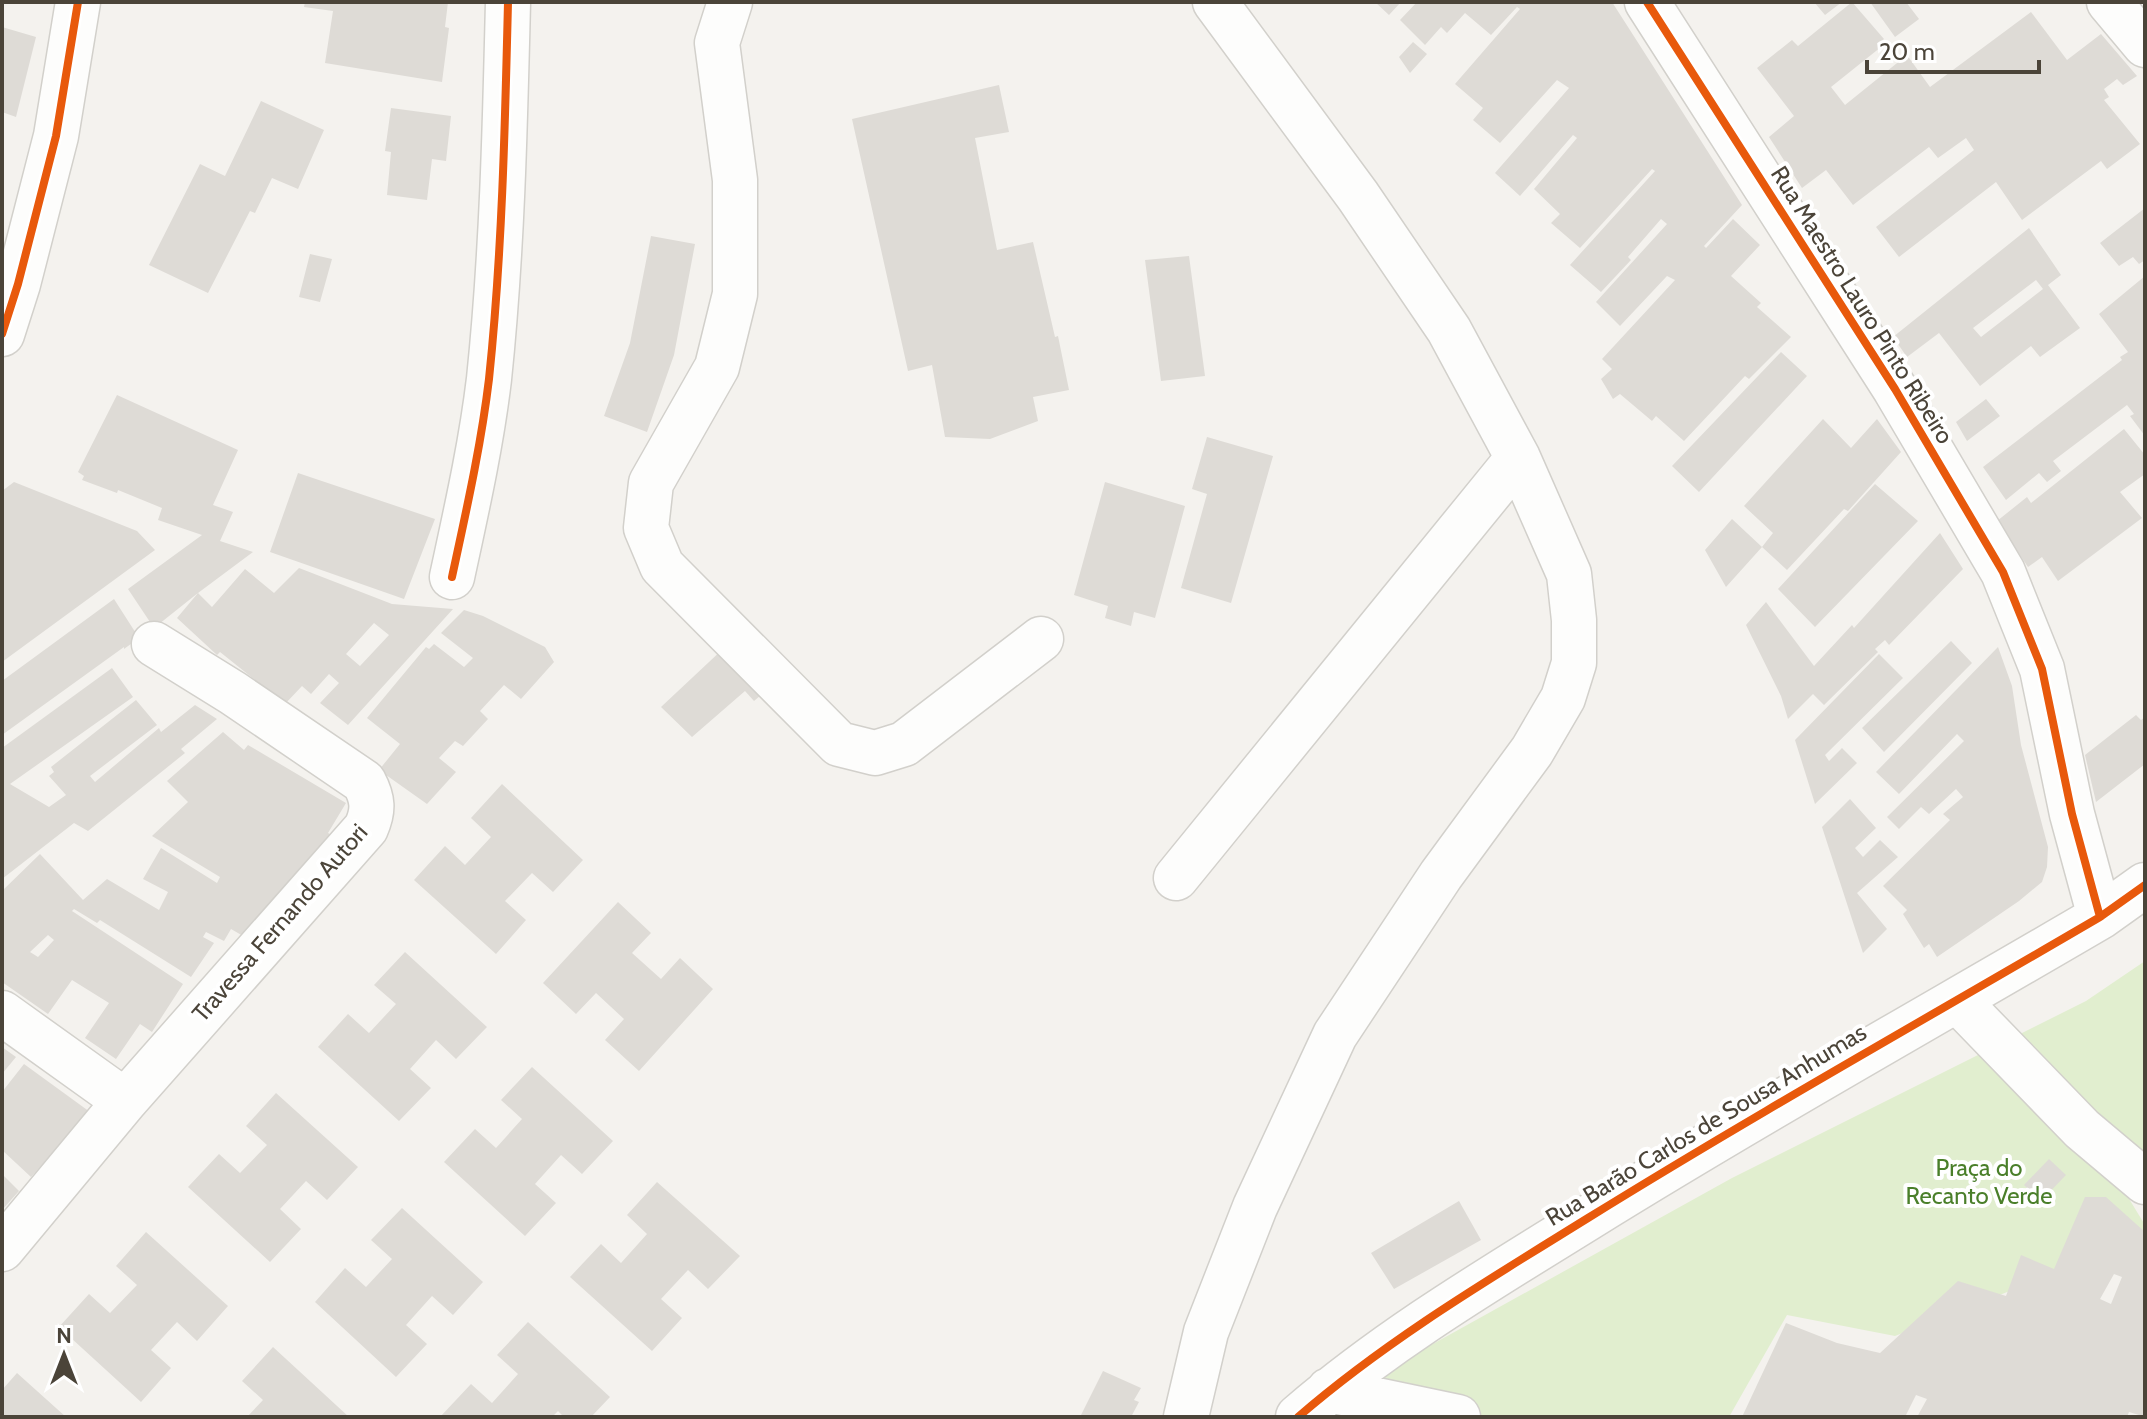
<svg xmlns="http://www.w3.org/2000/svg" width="2147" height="1419" viewBox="0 0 2147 1419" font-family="Cabin,sans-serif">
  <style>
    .green { fill: #e1eecf }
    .building { fill: #dedbd6; fill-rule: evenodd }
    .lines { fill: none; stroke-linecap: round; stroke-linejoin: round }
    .minor-casing { stroke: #d2d0cb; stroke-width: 47 }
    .minor { stroke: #fdfdfc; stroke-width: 44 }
    .cycleway-casing { stroke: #fff; stroke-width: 13 }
    .cycleway { stroke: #e8590c; stroke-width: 8 }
    .labels { text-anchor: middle; stroke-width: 8; stroke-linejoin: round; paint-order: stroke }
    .street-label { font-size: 24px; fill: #4b4439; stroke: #fff }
    .park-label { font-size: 24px; fill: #4a7f2a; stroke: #fff }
  </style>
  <rect width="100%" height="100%" fill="#f4f2ee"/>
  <path class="green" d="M 2145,961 L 2145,1167 L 2087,1130 L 2145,1225 L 2145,1238 L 1895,1336 L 1787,1315 L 1729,1417 L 1322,1417 L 1350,1390 L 1732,1178 L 2086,1001 Z"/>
  <path class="building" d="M 305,2 L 448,2 L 445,27 L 449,28 L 442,82 L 325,63 L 333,11 L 304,7 Z
    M 1375,2 L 1401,2 L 1389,15 Z
    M 1417,2 L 1612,2 L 1742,205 L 1704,246 L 1706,248 L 1733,219 L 1760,245 L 1731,276 L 1761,303 L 1757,307 L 1791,337 L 1749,379 L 1745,376 L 1684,441 L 1656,416 L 1652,421 L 1620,394 L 1613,399 L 1601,379 L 1612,369 L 1602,359 L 1675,280 L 1667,276 L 1620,326 L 1596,302 L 1667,224 L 1661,219 L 1628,257 L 1631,260 L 1601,292 L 1570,265 L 1655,171 L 1652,169 L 1580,248 L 1551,223 L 1560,214 L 1534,189 L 1577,138 L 1573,135 L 1520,196 L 1495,173 L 1569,88 L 1557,80 L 1500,143 L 1473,120 L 1483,108 L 1455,84 L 1520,9 L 1517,7 L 1491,35 L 1465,13 L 1447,33 L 1441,27 L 1425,45 L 1400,20 Z
    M 1814,2 L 1842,2 L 1825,15 Z
    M 1852,2 L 1884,39 L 1878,44 L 1881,47 L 1831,87 L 1845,105 L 1907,55 L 1930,87 L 2031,12 L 2067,60 L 2101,34 L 2137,76 L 2123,85 L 2117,79 L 2104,89 L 2109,97 L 2104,100 L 2140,144 L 2107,169 L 2101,161 L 2022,220 L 1996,182 L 1899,257 L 1876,227 L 1974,150 L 1966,138 L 1938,158 L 1929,147 L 1853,205 L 1826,170 L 1802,188 L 1769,137 L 1794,116 L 1757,68 L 1792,40 L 1798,46 Z
    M 1870,2 L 1906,2 L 1919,19 L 1895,37 Z
    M 2,27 L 36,37 L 16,117 L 2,112 Z
    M 1413,42 L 1427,54 L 1410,73 L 1399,57 Z
    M 999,85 L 1009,132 L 975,138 L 997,250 L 1033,242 L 1055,337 L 1058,336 L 1069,390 L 1033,397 L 1038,421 L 990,439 L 945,437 L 932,365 L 908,371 L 852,119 Z
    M 261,101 L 324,130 L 298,189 L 272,178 L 255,213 L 250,211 L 208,293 L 149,265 L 200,164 L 225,176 Z
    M 391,108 L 451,116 L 446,161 L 432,159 L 427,200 L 387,195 L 391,152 L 385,151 Z
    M 2145,208 L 2145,260 L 2139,264 L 2133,257 L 2119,266 L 2100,243 Z
    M 2029,228 L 2061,275 L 2048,285 L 2080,328 L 2040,357 L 2031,346 L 1980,386 L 1939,333 L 1907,357 L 1893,337 ZM 2036,280 L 2043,289 L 1981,337 L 1973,328 Z
    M 651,236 L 695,244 L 674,355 L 647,432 L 604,416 L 630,343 Z
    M 310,254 L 332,259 L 320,302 L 299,297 Z
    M 1189,256 L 1205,376 L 1161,381 L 1145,260 Z
    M 2145,276 L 2145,436 L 2130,416 L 2134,414 L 2127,405 L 2053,461 L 2061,471 L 2047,482 L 2039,473 L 2006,500 L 1983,467 L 2122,360 L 2120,357 L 2128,352 L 2099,314 Z
    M 1781,352 L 1807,376 L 1699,492 L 1672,466 Z
    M 117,395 L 238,450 L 213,505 L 233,512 L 220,541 L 253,552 L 198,593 L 212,607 L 245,569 L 274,593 L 299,568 L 392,604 L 453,609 L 348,725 L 320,703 L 339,683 L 329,674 L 311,694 L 302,686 L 285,704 L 220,652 L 217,655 L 177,618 L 198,593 L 154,628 L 128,589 L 202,535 L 158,520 L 162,508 L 118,490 L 117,493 L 82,480 L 84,476 L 78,472 ZM 374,623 L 389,635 L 360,666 L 346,654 Z
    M 1986,399 L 2000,416 L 1967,441 L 1956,422 Z
    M 1823,419 L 1851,448 L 1877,419 L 1901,452 L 1848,511 L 1844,509 L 1787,570 L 1762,547 L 1726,587 L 1705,550 L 1732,519 L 1762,547 L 1773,533 L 1744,506 Z
    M 2124,429 L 2145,455 L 2145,474 L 2120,492 L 2142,518 L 2058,581 L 2042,557 L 2028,567 L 1997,521 L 2027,497 L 2031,503 Z
    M 1207,437 L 1273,456 L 1231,603 L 1181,588 L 1207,494 L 1192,489 Z
    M 298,473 L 435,519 L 404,599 L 270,552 Z
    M 14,482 L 137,531 L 155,550 L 2,662 L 2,491 Z
    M 1105,482 L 1185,506 L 1155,618 L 1134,612 L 1131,626 L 1105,618 L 1108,606 L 1074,595 Z
    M 1875,484 L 1918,521 L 1815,627 L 1778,589 Z
    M 1940,533 L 1963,569 L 1889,645 L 1885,640 L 1875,649 L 1878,652 L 1824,705 L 1813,694 L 1788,719 L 1781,696 L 1746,625 L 1766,602 L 1814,666 L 1852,625 L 1854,628 Z
    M 114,599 L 139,638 L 124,649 L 124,647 L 2,735 L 2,681 Z
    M 464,610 L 483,616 L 545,647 L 554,662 L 521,699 L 504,685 L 480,711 L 488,719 L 463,746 L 455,741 L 439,758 L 456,772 L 427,804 L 379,770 L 400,744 L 367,718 L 426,647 L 429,649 L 434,644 L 464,667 L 473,658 L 441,633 Z
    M 1951,641 L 1972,663 L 1884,752 L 1862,728 Z
    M 725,647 L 768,689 L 754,701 L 745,691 L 692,737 L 661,707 Z
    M 1998,647 L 2012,686 L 2021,745 L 2048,847 L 2047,867 L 2042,882 L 2019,901 L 1937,957 L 1929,944 L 1924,948 L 1903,914 L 1907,910 L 1883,886 L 1950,820 L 1943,814 L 1963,797 L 1956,789 L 1929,814 L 1921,807 L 1899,829 L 1887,817 L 1964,741 L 1957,734 L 1899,794 L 1876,772 Z
    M 1879,654 L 1903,678 L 1825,755 L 1829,761 L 1842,748 L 1857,763 L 1815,804 L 1795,740 Z
    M 112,668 L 133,697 L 10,784 L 49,807 L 66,795 L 49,776 L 54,772 L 51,767 L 136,700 L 157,725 L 90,776 L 95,782 L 159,728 L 161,732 L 195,705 L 217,719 L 181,749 L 185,753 L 88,831 L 74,823 L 2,879 L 2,748 Z
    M 2136,715 L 2141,720 L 2145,717 L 2145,764 L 2096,802 L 2085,755 Z
    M 223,732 L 244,750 L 248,745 L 346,803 L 328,833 L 340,840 L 250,940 L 231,929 L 224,941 L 206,932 L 203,937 L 214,943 L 191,977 L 100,920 L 97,923 L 74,909 L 72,911 L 183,984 L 152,1032 L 140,1024 L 116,1059 L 85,1038 L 109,1003 L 72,980 L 48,1014 L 2,982 L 2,891 L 40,854 L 83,900 L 107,879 L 159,910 L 168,892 L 143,879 L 161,848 L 217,883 L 220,877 L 152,836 L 188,802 L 167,781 ZM 48,935 L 54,940 L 38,957 L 30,952 Z
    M 502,784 L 583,860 L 553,892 L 532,873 L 505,901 L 526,920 L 496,954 L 414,880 L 445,846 L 465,865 L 491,837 L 471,818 Z
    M 1850,799 L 1876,828 L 1855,848 L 1863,857 L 1880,840 L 1898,857 L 1857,893 L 1887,929 L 1863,953 L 1822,827 Z
    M 618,902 L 651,933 L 632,953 L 661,979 L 680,958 L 713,989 L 639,1071 L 605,1040 L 624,1019 L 596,993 L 576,1014 L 543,983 Z
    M 405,952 L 487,1027 L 456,1059 L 436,1040 L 410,1069 L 431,1088 L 399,1121 L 318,1047 L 348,1014 L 369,1033 L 396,1004 L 374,985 Z
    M 2,1047 L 16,1057 L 2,1074 Z
    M 24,1064 L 90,1112 L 31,1177 L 2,1150 L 2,1092 Z
    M 532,1067 L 613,1141 L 582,1174 L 561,1155 L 535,1184 L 556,1203 L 525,1236 L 444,1162 L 475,1129 L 496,1148 L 522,1119 L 501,1100 Z
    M 276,1093 L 358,1167 L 327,1200 L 306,1181 L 280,1209 L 301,1229 L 270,1262 L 188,1187 L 219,1154 L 240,1173 L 267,1145 L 246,1126 Z
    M 2049,1159 L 2066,1175 L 2041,1201 L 2024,1185 Z
    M 2,1174 L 19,1191 L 2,1210 Z
    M 657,1182 L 740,1256 L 708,1289 L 688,1270 L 661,1299 L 682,1318 L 652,1351 L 570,1277 L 601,1244 L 621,1263 L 647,1234 L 627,1215 Z
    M 2085,1197 L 2106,1197 L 2145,1232 L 2145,1417 L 2138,1417 L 2139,1415 L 2129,1412 L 2127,1417 L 1917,1417 L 1927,1399 L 1916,1395 L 1905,1417 L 1742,1417 L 1786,1323 L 1837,1343 L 1880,1353 L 1958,1281 L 2006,1296 L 2021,1255 L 2054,1269 ZM 2114,1274 L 2122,1277 L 2111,1304 L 2100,1299 Z
    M 1459,1201 L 1481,1240 L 1394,1289 L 1371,1253 Z
    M 402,1208 L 483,1282 L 453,1315 L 432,1296 L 406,1325 L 427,1344 L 396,1377 L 315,1302 L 345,1268 L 366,1287 L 392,1259 L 371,1240 Z
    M 146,1232 L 228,1306 L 197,1341 L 177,1322 L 151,1350 L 171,1368 L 141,1402 L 59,1327 L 89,1294 L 110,1313 L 137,1285 L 116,1266 Z
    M 528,1322 L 610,1397 L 591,1417 L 564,1417 L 558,1411 L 552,1417 L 440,1417 L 471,1384 L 492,1403 L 518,1374 L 497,1355 Z
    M 273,1347 L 349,1417 L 247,1417 L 263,1400 L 242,1381 Z
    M 1103,1371 L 1141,1388 L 1134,1400 L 1139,1402 L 1131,1417 L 1080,1417 Z
    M 17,1373 L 66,1417 L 2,1417 L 2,1390 Z"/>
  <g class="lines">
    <defs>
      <path id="minor" d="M 730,2 L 717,43 L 735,180 L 735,294 L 717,367 L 651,483 L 646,528 L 662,566 L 839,744 L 875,753 L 904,744 L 1041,639
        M 1647,2 L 1895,389 L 2003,572 L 2042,669 L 2072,814 L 2100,917
        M 2109,2 L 2145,45
        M 2,334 L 18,284 L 56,136 L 78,2
        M 452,577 C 466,512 481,446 489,379 C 502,255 505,128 508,2
        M 1176,878 L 1518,458
        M 1957,1000 L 2082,1129 L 2145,1182
        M 2,1013 L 125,1101
        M 2,1249 L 125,1101 L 366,828 C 374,810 373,799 364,782 L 233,693 L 154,644
        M 1329,1390 L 1458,1417
        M 1186,1417 L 1206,1332 L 1255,1207 L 1335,1035 L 1441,875 L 1532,751 L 1563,698 L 1574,663 L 1574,620 L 1569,574 L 1518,458 L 1449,330 L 1358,196 L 1215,2
        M 1298,1417 C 1387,1340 1488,1280 1588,1218 C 1756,1114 1929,1017 2100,917 L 2145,885"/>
    </defs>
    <use href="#minor" class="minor-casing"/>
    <use href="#minor" class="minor"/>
    <defs>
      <path id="cycleway" d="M 1647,2 L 1895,389 L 2003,572 L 2042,669 L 2072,814 L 2100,917
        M 2,334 L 18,284 L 56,136 L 78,2
        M 452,577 C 466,512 481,446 489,379 C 502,255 505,128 508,2
        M 1298,1417 C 1387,1340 1488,1280 1588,1218 C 1756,1114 1929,1017 2100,917 L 2145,885"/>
    </defs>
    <use href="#cycleway" class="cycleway-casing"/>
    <use href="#cycleway" class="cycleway"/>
  </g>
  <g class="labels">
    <g class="street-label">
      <text transform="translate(1862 305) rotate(58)" y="8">Rua Maestro Lauro Pinto Ribeiro</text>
      <text transform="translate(280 923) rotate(-49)" y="8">Travessa Fernando Autori</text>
      <text transform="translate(1706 1125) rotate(-31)" y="8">Rua Barão Carlos de Sousa Anhumas</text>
    </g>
    <g class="park-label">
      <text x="1979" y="1176">Praça do<tspan x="1979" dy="28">Recanto Verde</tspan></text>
    </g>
  </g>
  <rect width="2147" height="1419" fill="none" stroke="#4b4439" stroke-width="8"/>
  <g transform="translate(64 1355)" stroke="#ffffff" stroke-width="6" paint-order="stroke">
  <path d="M0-6L14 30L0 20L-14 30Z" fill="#4b4439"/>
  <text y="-12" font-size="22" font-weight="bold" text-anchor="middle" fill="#4b4439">N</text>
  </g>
  <path d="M1867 60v12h172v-12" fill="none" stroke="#4b4439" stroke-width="4"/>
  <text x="1879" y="60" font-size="24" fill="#4b4439" stroke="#ffffff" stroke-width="6" paint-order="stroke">20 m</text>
</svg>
